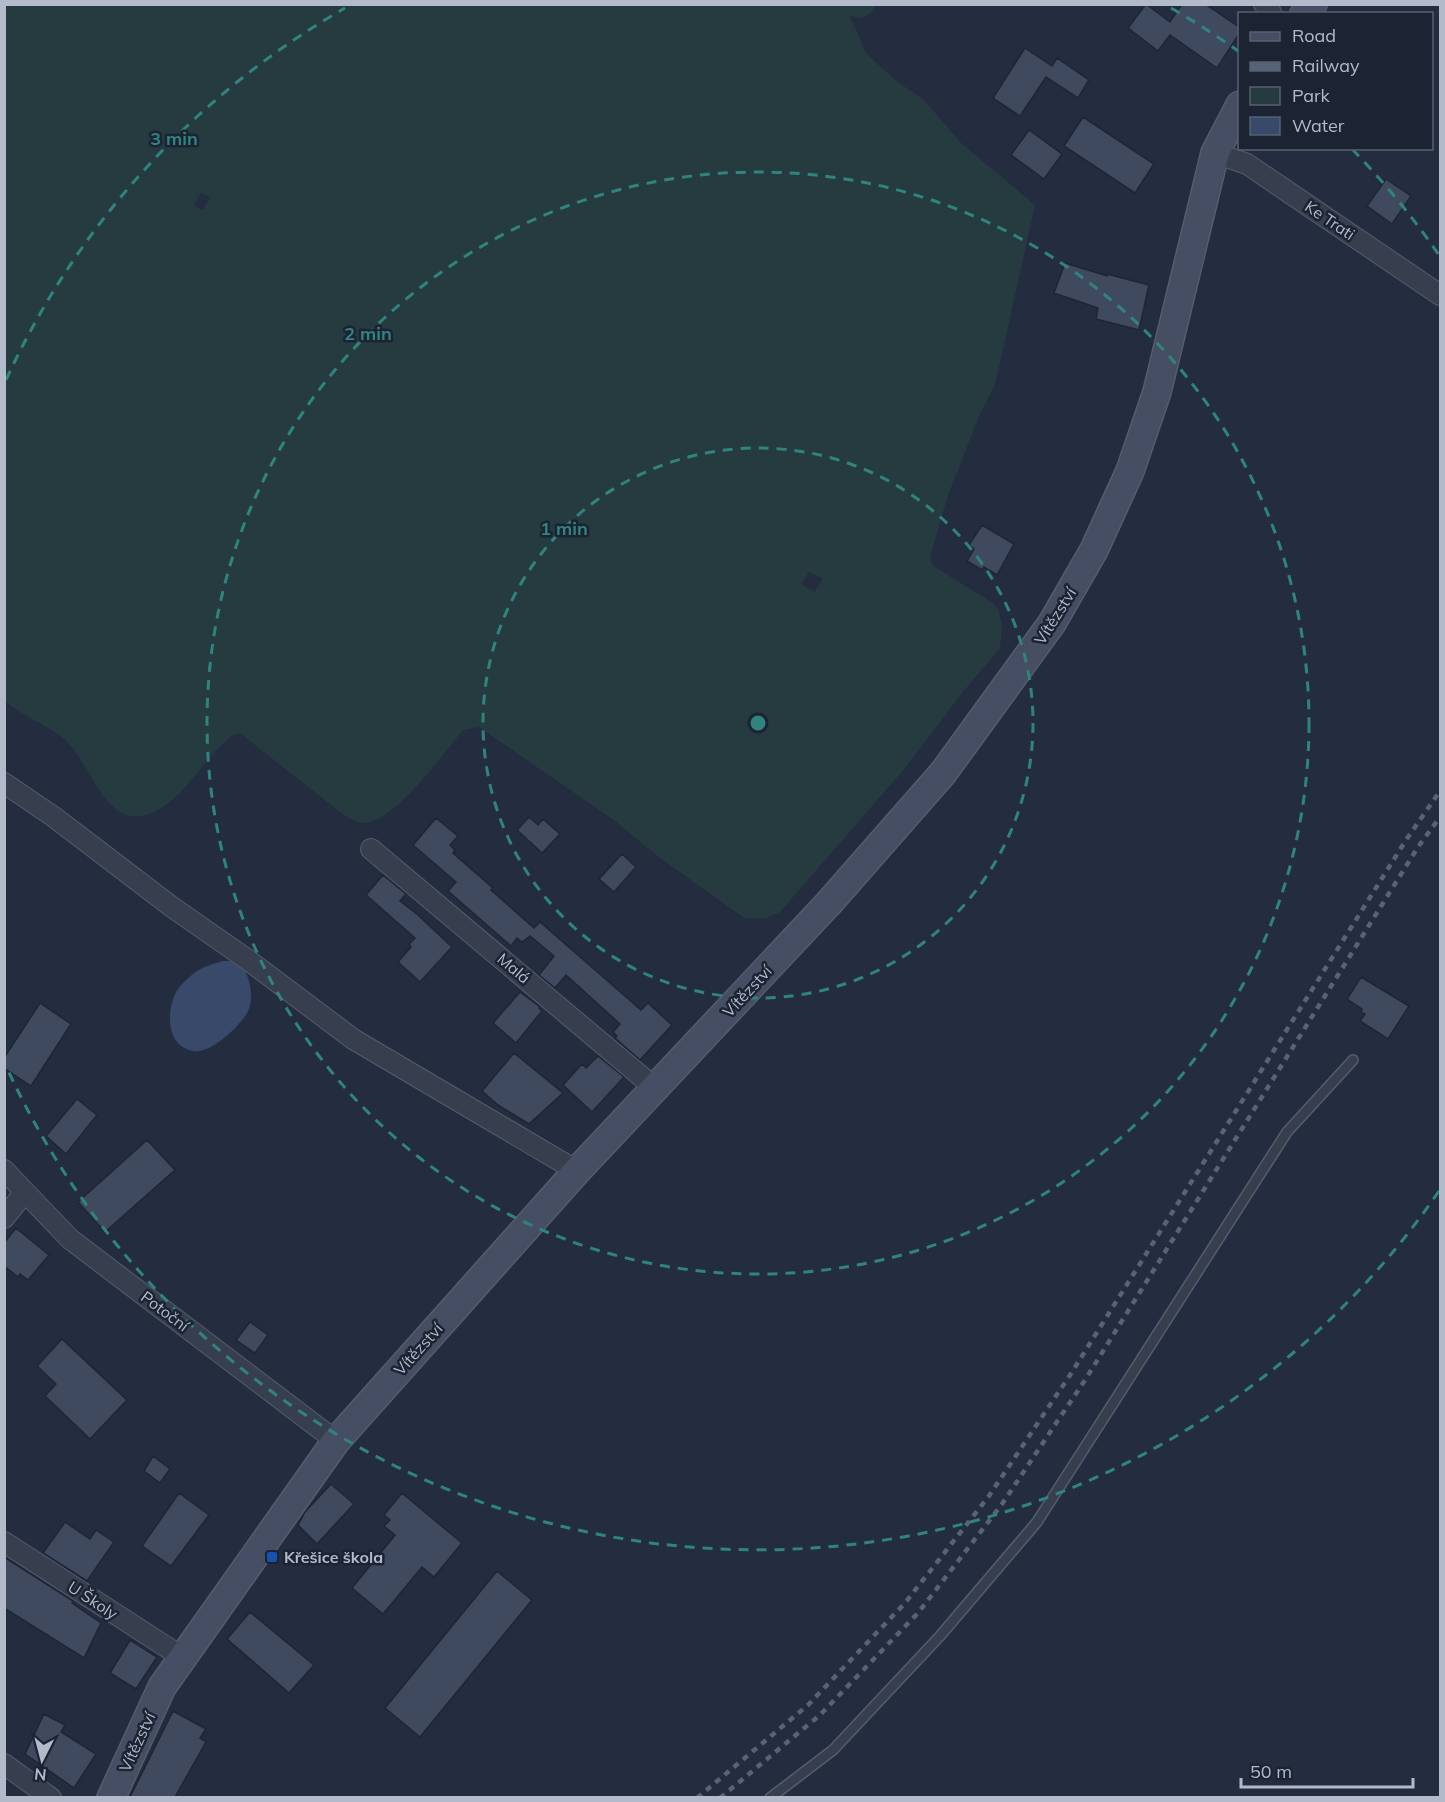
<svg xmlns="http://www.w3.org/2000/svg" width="1445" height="1802" viewBox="0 0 1445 1802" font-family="Mulish,sans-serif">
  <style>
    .green { fill: #253b40; fill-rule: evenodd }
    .water { fill: #384969 }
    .building { fill: #3f4a5f; stroke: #1e2636; stroke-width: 1.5 }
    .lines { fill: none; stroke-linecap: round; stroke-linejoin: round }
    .service-casing { stroke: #555d6d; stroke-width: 12 }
    .minor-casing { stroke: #555d6d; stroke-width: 22 }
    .secondary-casing { stroke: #555d6d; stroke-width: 30 }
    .service { stroke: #373f4f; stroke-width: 9 }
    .minor { stroke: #373f4f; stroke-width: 20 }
    .secondary { stroke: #454e62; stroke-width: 27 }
    .rail { stroke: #596376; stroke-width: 4.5; stroke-dasharray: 6 6; stroke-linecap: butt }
    .ring { fill: none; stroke: #308480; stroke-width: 3; stroke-dasharray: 10 8 }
    .transit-dot { fill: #1a4fb4; stroke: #1c2434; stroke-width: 2 }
    .labels { text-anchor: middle; stroke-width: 5; stroke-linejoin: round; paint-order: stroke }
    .street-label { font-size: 16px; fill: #b3baca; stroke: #1c2434 }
    .poi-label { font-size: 16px; font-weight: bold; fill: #b3baca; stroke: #1c2434; text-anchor: start }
    .centre { fill: #308480; stroke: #1c2434; stroke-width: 3 }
    .ring-label { font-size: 18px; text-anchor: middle; font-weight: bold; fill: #308480; stroke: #1c2434; stroke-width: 5; stroke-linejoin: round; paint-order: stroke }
  </style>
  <rect width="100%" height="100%" fill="#232d3f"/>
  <path class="green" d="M 4,5 L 876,5 L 870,14 L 860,18 L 850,16 L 866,53 L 895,80 L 923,99 L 961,143 L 1035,205 L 995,385 L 980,414 L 947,498 L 930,557 L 933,566 L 993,603 L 999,611 L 1002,625 L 1000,648 L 962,693 L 906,767 L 780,912 L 766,918 L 744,918 L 660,858 L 615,821 L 479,727 L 463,730 C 444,753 398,816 370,822 C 360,825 353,820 344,815 L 241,734 L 235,734 C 206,753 191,790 161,808 C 105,842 94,763 63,738 C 45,724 22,716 5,701 ZM 201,193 L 210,197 L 203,210 L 194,206 ZM 809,572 L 823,578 L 815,592 L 801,584 Z"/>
  <path class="water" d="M 223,961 C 227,961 233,961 236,962 C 250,969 254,996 249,1009 C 243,1024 210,1055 193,1051 C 167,1046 166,1015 175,994 C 178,987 187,979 193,974 C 201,967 213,964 223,961 Z"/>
  <path class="building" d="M 1146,4 L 1170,22 L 1182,4 L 1205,4 L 1239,27 L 1239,34 L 1217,68 L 1170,35 L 1158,51 L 1128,28 Z
    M 1025,48 L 1052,66 L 1057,58 L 1089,80 L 1078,98 L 1046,77 L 1020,116 L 993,98 Z
    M 1083,117 L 1154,164 L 1135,193 L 1064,146 Z
    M 1029,130 L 1062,154 L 1044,179 L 1011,155 Z
    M 1386,179 L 1411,196 L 1392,224 L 1367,206 Z
    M 1065,263 L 1107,276 L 1107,274 L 1149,285 L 1139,330 L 1096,319 L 1098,308 L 1054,293 Z
    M 982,525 L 1014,544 L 997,575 L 984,567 L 982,570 L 967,561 L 974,549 L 969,545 Z
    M 529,817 L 538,825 L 543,819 L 560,834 L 542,853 L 517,830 Z
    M 436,818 L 458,836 L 450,845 L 455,850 L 453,853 L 493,888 L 491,890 L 534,928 L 540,922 L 641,1010 L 648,1003 L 672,1025 L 640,1060 L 615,1038 L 617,1036 L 613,1032 L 620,1024 L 566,975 L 555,988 L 539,975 L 554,956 L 530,936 L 522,942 L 517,938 L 511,946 L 448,891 L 456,882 L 413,845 Z
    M 622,854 L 636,867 L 614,892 L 599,879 Z
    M 383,875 L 406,894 L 400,901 L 418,915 L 452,947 L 420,982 L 398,962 L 411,947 L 409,944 L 415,938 L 366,895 Z
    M 1361,977 L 1409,1006 L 1388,1039 L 1360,1021 L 1365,1014 L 1361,1012 L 1362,1009 L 1347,999 Z
    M 520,992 L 540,1007 L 539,1008 L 542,1011 L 516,1043 L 493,1023 Z
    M 40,1003 L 71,1024 L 31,1086 L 4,1068 L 4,1058 Z
    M 514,1053 L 563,1093 L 529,1124 L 498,1105 L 482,1091 Z
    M 598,1056 L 624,1077 L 592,1112 L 563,1085 L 582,1064 L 586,1068 Z
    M 77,1099 L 97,1115 L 66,1154 L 46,1136 Z
    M 147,1140 L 175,1170 L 105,1232 L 78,1202 Z
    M 16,1228 L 49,1255 L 28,1280 L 20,1274 L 18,1277 L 4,1266 L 4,1243 Z
    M 250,1322 L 268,1335 L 255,1353 L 236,1340 Z
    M 62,1339 L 127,1400 L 90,1439 L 45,1396 L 56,1384 L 37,1366 Z
    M 153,1456 L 170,1469 L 160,1483 L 144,1471 Z
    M 331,1484 L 354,1504 L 317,1544 L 298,1525 L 305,1512 Z
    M 179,1493 L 209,1515 L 171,1566 L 142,1546 Z
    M 402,1493 L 462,1543 L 434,1577 L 422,1567 L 383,1614 L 352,1588 L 395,1535 L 384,1526 L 390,1520 L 384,1515 Z
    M 65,1522 L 90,1539 L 96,1530 L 114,1542 L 87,1581 L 43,1553 Z
    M 4,1557 L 73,1601 L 72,1603 L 101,1623 L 84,1658 L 4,1608 Z
    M 497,1571 L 532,1600 L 420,1737 L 385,1708 Z
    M 250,1612 L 314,1665 L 289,1693 L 227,1639 Z
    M 130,1640 L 157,1657 L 136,1689 L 110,1673 Z
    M 173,1711 L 206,1729 L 200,1738 L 206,1742 L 175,1797 L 130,1797 Z
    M 44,1714 L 65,1725 L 61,1732 L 96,1754 L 74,1788 L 25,1754 Z"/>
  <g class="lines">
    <defs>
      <path id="service" d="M 770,1798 L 833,1750 L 940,1636 L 1037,1522 L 1287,1132 L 1353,1060"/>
      <path id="minor" d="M 1264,4 L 1272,14
        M 1215,153 L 1247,164 L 1440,295
        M 4,783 L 54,817 L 172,907 L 248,960 L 353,1039 L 577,1171
        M 371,849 L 655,1088
        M 4,1170 L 70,1239 L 336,1441
        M 4,1218 L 25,1192
        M 4,1542 L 182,1657
        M 4,1764 L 51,1798"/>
      <path id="secondary" d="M 1304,14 L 1313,4
        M 111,1798 L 162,1687 L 336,1441 L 577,1171 L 828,904 L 943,773 L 1052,623 L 1094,550 L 1130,471 L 1157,392 L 1215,153 L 1240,105"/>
    </defs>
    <use href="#service" class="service-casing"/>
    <use href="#minor" class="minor-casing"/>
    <use href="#secondary" class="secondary-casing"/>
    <use href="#service" class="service"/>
    <use href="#minor" class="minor"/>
    <use href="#secondary" class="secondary"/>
    <path class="rail" d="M 697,1798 L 808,1705 L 905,1603 L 989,1496 L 1072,1372 L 1406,840 L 1440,791
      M 720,1798 L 820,1715 L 918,1613 L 1002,1504 L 1085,1380 L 1418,847 L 1440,817"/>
  </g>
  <g class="ring">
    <circle cx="758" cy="723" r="275"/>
    <circle cx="758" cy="723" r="551"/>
    <path d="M1439 1191A826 826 0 0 1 6 1066M6 380A826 826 0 0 1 345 8M1171 8A826 826 0 0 1 1238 51M1352 149A826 826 0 0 1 1439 255"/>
  </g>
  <rect class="transit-dot" x="266" y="1551" width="12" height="12" rx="3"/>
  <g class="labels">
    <g class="street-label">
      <text transform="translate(1330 220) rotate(34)" y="6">Ke Trati</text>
      <text transform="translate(1055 616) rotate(-58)" y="6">Vítězství</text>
      <text transform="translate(514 968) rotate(40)" y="6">Malá</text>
      <text transform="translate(747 991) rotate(-47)" y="6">Vítězství</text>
      <text transform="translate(165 1311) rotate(37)" y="6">Potoční</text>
      <text transform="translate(418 1349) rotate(-48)" y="6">Vítězství</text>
      <text transform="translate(93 1600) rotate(33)" y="6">U Školy</text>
      <text transform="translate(137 1742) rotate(-65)" y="6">Vítězství</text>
    </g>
    <g class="poi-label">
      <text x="284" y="1563">Křešice škola</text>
    </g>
  </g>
  <circle cx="758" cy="723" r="9" class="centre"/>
  <g class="ring-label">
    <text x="174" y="145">3 min</text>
    <text x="368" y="340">2 min</text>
    <text x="564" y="535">1 min</text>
  </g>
  <rect width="1445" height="1802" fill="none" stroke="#b3baca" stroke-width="12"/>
  <rect x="1238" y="12" width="195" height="138" fill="#1c2434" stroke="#586070" stroke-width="1.5"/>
  <rect x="1250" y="32" width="30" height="9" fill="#454e62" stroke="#586070" stroke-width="1.5"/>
  <text x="1292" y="42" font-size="18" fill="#b3baca">Road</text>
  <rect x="1250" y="62" width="30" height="9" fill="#596376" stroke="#586070" stroke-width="1.5"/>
  <text x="1292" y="72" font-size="18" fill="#b3baca">Railway</text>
  <rect x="1250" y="87" width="30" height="18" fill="#253b40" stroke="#586070" stroke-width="1.5"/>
  <text x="1292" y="102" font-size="18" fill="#b3baca">Park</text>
  <rect x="1250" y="117" width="30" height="18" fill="#384969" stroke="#586070" stroke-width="1.5"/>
  <text x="1292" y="132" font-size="18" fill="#b3baca">Water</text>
  <g transform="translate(42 1760) rotate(186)" stroke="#1c2434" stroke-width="4.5" paint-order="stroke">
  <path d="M0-4.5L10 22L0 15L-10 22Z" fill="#b3baca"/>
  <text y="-9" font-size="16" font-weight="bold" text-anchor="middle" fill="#b3baca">N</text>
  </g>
  <path d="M1241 1778v9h172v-9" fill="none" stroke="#b3baca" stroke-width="3"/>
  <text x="1250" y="1778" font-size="18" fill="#b3baca" stroke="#1c2434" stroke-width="4.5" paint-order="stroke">50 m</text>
</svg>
